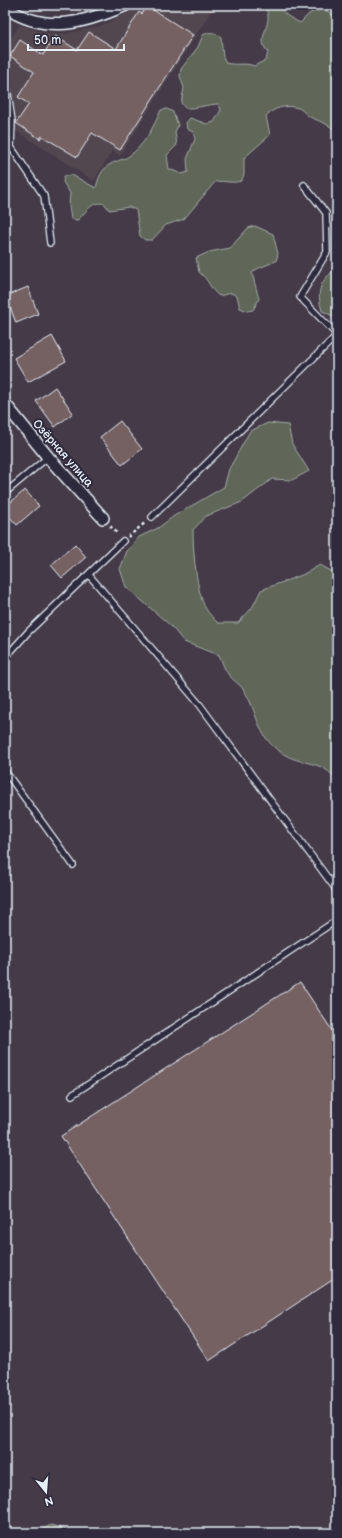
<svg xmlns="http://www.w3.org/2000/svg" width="342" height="1538" viewBox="0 0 342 1538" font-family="'Balsamiq Sans',sans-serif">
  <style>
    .built { fill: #534650 }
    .green { fill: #606659; stroke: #a4aca8 }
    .building { fill: #756162; stroke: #e8f1f8 }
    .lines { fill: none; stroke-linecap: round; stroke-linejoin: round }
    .service-casing { stroke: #e8f1f8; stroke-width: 8 }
    .minor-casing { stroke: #e8f1f8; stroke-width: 14 }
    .path { stroke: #e8f1f8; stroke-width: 2.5; stroke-dasharray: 3 3; stroke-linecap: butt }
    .service { stroke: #2f2a3d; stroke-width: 5.5 }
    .minor { stroke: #2f2a3d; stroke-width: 11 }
    .labels { text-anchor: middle; stroke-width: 4; stroke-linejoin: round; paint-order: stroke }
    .street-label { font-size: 12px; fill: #e8f1f8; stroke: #2f2a3d }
  </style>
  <rect width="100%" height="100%" fill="#443a48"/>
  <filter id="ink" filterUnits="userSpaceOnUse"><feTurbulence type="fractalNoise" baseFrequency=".025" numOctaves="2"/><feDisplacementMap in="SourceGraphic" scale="8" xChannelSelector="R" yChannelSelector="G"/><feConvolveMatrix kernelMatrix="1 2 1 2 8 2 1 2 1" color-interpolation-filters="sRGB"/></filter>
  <g filter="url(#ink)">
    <path class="built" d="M 144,5 L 154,8 L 156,5 L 212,5 L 213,8 L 120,156 L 112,151 L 94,181 L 15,130 L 8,41 L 20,25 L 44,33 L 66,34 L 101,26 Z"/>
    <path class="green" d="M 263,5 L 279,5 C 283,15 291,18 300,23 L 310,13 L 323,9 L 336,16 L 337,132 C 329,124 321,122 310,117 C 306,115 302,109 298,108 C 287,104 273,108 266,116 L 270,135 L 244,158 L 244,175 L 241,181 C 232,184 224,180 215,182 L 184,219 L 166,225 L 152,240 L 145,240 L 140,236 L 136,210 L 129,207 L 109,210 L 105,204 C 92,200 86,212 78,220 L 71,219 L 69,206 L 70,193 L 63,182 L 64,176 L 72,175 L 96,188 C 99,174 104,165 118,161 C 121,159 126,159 129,156 C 144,146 154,126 161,110 L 167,109 L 173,112 L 178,125 L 175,132 L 177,145 L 167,155 L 169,169 L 182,174 L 188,172 L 187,159 L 195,139 L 193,132 L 187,129 L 186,123 L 190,118 L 207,124 L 214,122 L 221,110 L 219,104 C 207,104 197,109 185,108 L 181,103 L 184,88 L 180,76 L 181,69 L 198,47 L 203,35 C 210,31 215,32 221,37 L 223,57 L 226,63 C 236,66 245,62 254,66 L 266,60 L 268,52 C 253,37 278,22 263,5 Z
      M 255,226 L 273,234 L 278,254 L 276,261 L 257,269 L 252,273 L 259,299 L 253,310 L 247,311 L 240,308 L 237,296 L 231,293 L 219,296 C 209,288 210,281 199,272 L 196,258 L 209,252 L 230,248 L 248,228 Z
      M 337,268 L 337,318 L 322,311 C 316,290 320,281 337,268 Z
      M 268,423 L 288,425 L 292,444 L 309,471 L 292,480 L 272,479 L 242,502 L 206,516 L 193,530 C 193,549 196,592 206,609 C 209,614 214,619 218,623 L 238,623 L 252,608 L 261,590 L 302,575 L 320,565 L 337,574 L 337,781 C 323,759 301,766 282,753 C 255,736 259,712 243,689 C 239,683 232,680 228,674 C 224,669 222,661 219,655 L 184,642 L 171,626 L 126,587 L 120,569 L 127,551 L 139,537 L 158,528 L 174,516 L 224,487 L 229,469 L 250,431 Z
      M 51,1525 L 76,1533 L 35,1533 Z"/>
    <path class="building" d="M 147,6 L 193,35 L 120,150 L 92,133 L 77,157 L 42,136 L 40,139 L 16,123 L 29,104 L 18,97 L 34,72 L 10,56 L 20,40 L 43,55 L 55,36 L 77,50 L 89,32 L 116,49 L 139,12 L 142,14 Z
      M 28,287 L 38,314 L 16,323 L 6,296 Z
      M 52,336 L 66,361 L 28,382 L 14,358 Z
      M 55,387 L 73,413 L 55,427 L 36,401 Z
      M 120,421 L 142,449 L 122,465 L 100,437 Z
      M 25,490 L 39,506 L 17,525 L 5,512 L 5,507 Z
      M 75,544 L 86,557 L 62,578 L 51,565 Z
      M 300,982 L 337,1038 L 337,1277 L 209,1361 L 61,1136 Z"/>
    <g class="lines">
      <defs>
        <path id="service" d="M 5,73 L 12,121 L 11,147 L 44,196 L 50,243
          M 304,185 L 326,213 L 327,252 L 300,297 L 337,335
          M 5,493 L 48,457
          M 152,517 L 337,335
          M 89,575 L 200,705 L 335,888 L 337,896
          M 5,658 L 28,632 L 123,541
          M 5,771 L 73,865
          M 72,1095 L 337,920"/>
        <path id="minor" d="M 5,7 C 46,35 85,23 126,5
          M 5,404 L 48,457 L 103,518"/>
      </defs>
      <use href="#service" class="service-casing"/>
      <use href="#minor" class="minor-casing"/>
      <path class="path" d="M 110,526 L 118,534
        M 128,537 L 146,522"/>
      <use href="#service" class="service"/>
      <use href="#minor" class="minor"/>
    </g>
  </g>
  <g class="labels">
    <g class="street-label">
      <text transform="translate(63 453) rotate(49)" y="4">Озёрная улица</text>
    </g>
  </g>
  <rect width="342" height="1538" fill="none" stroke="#2f2a3d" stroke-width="20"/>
  <rect x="10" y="10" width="322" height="1518" fill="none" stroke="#e8f1f8" stroke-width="1.5" filter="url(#ink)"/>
  <g transform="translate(46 1492) rotate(163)" stroke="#2f2a3d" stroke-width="3" paint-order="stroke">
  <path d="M0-3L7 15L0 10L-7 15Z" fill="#e8f1f8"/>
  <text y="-6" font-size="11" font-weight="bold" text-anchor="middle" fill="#e8f1f8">N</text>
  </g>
  <path d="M28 44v6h96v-6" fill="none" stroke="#e8f1f8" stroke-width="2"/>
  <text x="34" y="44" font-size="12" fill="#e8f1f8" stroke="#2f2a3d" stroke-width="3" paint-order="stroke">50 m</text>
</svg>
